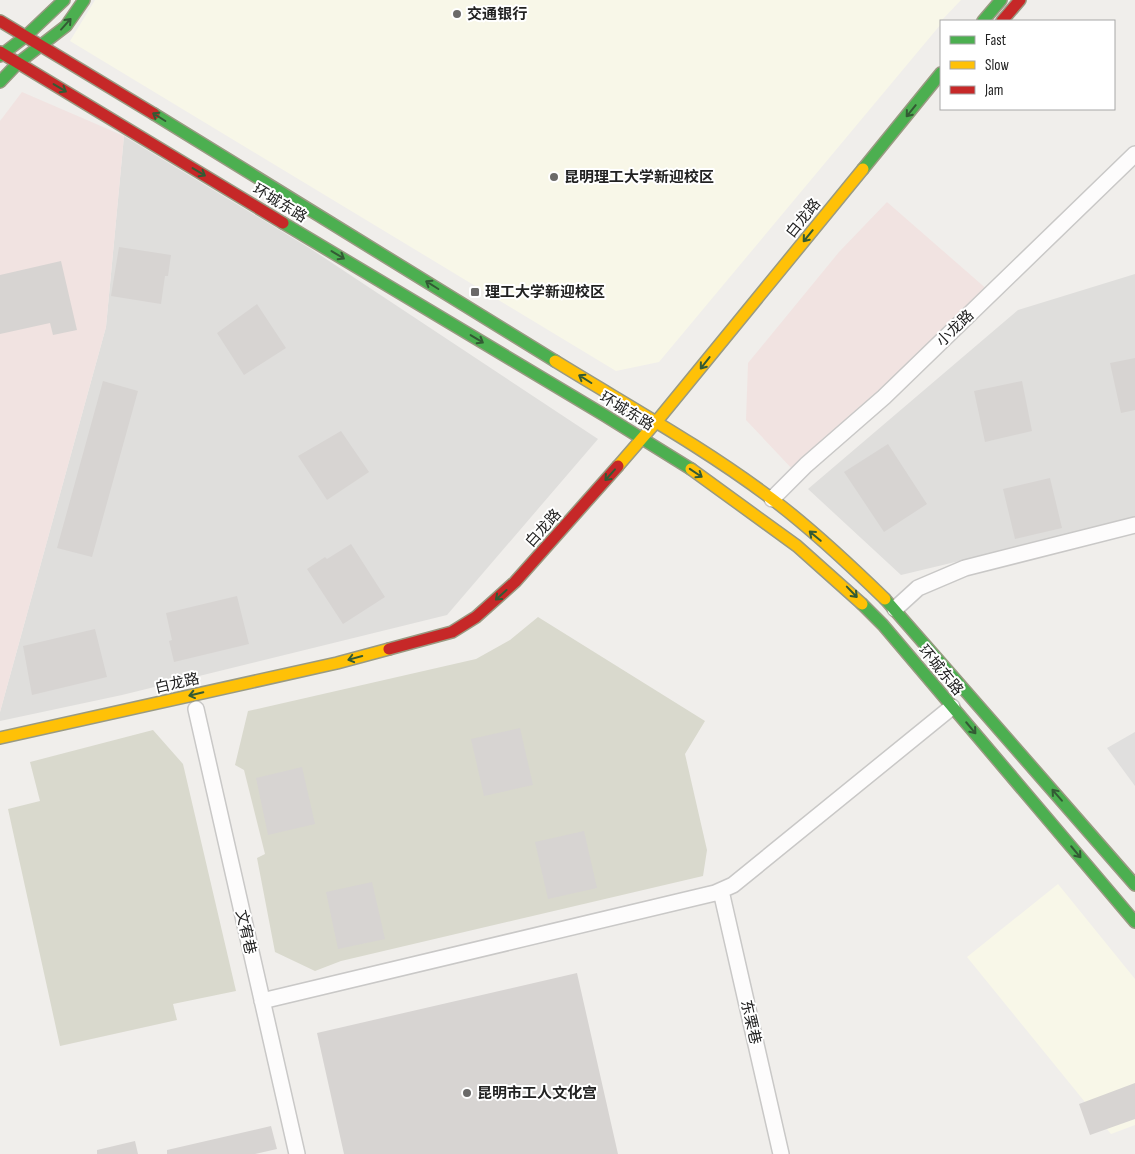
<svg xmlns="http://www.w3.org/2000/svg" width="1135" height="1154" viewBox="0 0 1135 1154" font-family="'Sofia Sans Condensed','Noto Sans SC',sans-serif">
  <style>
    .residential { fill: #dfdedc }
    .commercial { fill: #f1e3e1 }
    .education { fill: #f8f7e8 }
    .construction { fill: #d9d9cd }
    .parking { fill: #e0dfde }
    .building { fill: #d7d4d2 }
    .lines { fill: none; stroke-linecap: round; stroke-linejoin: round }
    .street-casing { stroke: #c9c8c7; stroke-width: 18 }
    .fast-casing { stroke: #999a82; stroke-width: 14 }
    .slow-casing { stroke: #999a82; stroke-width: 14 }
    .jam-casing { stroke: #999a82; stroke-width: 14 }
    .street { stroke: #fdfcfc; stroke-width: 15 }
    .fast { stroke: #4caf50; stroke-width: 11 }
    .slow { stroke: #ffc107; stroke-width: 11 }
    .jam { stroke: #c62828; stroke-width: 11 }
    .oneway { stroke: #335a34 }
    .poi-dot { fill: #6a6968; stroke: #fff; stroke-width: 2 }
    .labels { text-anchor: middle; stroke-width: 4; stroke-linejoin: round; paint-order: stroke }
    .poi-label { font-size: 15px; font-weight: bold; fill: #222; stroke: #fff; text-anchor: start }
    .street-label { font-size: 15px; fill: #222; stroke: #fff }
  </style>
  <rect width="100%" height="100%" fill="#f0eeeb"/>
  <path class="residential" d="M 124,136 L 311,249 L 598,439 L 447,615 L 122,695 L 0,721 L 0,712 L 106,327 Z
    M 1135,274 L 1135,519 L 901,575 L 808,489 L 1018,310 Z"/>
  <path class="commercial" d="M 22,92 L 124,136 L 106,327 L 0,712 L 0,121 Z
    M 887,202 L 989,291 L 795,472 L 746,420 L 748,363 L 839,252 Z"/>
  <path class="education" d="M 95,0 L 961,0 L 941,21 L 941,24 L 659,362 L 616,371 L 70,41 Z
    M 1058,884 L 1135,979 L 1135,1125 L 1111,1134 L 967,957 Z"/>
  <path class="construction" d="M 538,617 L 705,721 L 685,754 L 707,850 L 703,876 L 341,961 L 315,971 L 275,952 L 257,858 L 265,854 L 244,770 L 235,765 L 248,711 L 476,659 L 510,640 Z
    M 153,730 L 183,764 L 236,991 L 173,1004 L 177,1020 L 60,1046 L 8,809 L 40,801 L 30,762 Z"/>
  <path class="parking" d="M 1135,732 L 1135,786 L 1107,748 Z"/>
  <path class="building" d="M 119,247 L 171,255 L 168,276 L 165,276 L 161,304 L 111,296 Z
    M 61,261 L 77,330 L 53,335 L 50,323 L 0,334 L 0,275 Z
    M 257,304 L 286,348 L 244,375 L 217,333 Z
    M 1135,358 L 1135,410 L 1121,413 L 1110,363 Z
    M 103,381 L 138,391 L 92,557 L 57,548 Z
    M 1022,381 L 1032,431 L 985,442 L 974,391 Z
    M 341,431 L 369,472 L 327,500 L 298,456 Z
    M 888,444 L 927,504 L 884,532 L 844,472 Z
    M 1050,478 L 1062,528 L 1015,539 L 1003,489 Z
    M 351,544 L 385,597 L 343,624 L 307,569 L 325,557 L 327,559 Z
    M 237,596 L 249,644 L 174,662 L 169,641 L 172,640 L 166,613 Z
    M 95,629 L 107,677 L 32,695 L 23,646 Z
    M 520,728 L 533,785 L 484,796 L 471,739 Z
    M 302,767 L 315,824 L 268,835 L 256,778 Z
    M 584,831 L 597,888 L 548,899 L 535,842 Z
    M 372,882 L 385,939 L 338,949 L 326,892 Z
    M 577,973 L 618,1154 L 344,1154 L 317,1033 Z
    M 1135,1083 L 1135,1119 L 1090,1135 L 1079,1104 Z
    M 271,1126 L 277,1149 L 255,1154 L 167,1154 L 167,1150 Z
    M 135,1141 L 138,1154 L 97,1154 L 97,1150 Z"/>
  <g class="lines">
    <defs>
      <path id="street" d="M 772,499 L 806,465 L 884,397 L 1135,154
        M 895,609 L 918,588 L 965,568 L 1135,525
        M 196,709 L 297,1154
        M 721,891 L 781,1154
        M 262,1001 L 715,893 L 733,885 L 952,707"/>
      <path id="fast" d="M 983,21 L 1001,0
        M 0,56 L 26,36 L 64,0
        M 0,82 L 18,63 L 66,26 L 84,0
        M 154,114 L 555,361
        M 863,169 L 941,73
        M 283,223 L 604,415 L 691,469
        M 885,599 L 1135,885
        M 862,604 L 883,625 L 1135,922"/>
      <path id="slow" d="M 555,361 C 628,406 703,447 772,499 C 812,529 849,564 885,599
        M 618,466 L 657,421 L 863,169
        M 691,469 L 797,546 L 862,604
        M 0,738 L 337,663 L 389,649"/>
      <path id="jam" d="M 0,21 L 154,114
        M 1002,21 L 1020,0
        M 0,52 L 283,223
        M 389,649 L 452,632 L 476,617 L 515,582 L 618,466"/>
    </defs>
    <use href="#street" class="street-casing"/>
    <use href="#fast" class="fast-casing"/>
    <use href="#slow" class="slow-casing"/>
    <use href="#jam" class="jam-casing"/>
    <use href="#street" class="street"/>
    <use href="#fast" class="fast"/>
    <use href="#slow" class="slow"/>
    <use href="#jam" class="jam"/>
  </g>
  <defs><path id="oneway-shaft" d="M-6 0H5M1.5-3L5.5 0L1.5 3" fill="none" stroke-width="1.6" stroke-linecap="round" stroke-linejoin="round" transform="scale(1.25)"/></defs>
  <g class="oneway">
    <use href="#oneway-shaft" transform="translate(66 24) rotate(-48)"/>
    <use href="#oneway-shaft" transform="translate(60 88) rotate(31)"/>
    <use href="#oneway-shaft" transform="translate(911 111) rotate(129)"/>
    <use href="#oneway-shaft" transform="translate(159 117) rotate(-148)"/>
    <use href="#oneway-shaft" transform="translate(199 172) rotate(31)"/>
    <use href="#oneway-shaft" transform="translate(808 236) rotate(129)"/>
    <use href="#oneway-shaft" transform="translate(338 255) rotate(31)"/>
    <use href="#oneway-shaft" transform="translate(432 285) rotate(-148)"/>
    <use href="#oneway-shaft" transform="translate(477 339) rotate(31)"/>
    <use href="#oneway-shaft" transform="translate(705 363) rotate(128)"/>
    <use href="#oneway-shaft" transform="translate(585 379) rotate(-148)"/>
    <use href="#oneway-shaft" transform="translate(696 473) rotate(34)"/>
    <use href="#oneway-shaft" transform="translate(610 475) rotate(132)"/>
    <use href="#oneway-shaft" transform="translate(815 536) rotate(-140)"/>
    <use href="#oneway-shaft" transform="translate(852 592) rotate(46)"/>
    <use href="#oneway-shaft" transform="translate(501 595) rotate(138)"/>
    <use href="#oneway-shaft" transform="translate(355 658) rotate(165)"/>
    <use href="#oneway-shaft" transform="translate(196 694) rotate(167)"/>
    <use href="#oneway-shaft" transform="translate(971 728) rotate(50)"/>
    <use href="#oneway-shaft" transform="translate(1057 795) rotate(-131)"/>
    <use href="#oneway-shaft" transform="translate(1076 852) rotate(50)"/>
  </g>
  <g class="poi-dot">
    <circle cx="457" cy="14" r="5"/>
    <circle cx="554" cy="177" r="5"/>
    <rect x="470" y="287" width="10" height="10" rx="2.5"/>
    <circle cx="467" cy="1093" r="5"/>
  </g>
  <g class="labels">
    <g class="poi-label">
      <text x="467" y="19">交通银行</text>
      <text x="564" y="182">昆明理工大学新迎校区</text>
      <text x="485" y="297">理工大学新迎校区</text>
      <text x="477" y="1098">昆明市工人文化宫</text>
    </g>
    <g class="street-label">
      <text transform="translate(280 203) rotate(31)" y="5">环城东路</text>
      <text transform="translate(803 218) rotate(-51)" y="5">白龙路</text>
      <text transform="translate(955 328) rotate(-44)" y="5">小龙路</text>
      <text transform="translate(627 411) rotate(31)" y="5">环城东路</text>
      <text transform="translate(543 528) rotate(-48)" y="5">白龙路</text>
      <text transform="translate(941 670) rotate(50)" y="5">环城东路</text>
      <text transform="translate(177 683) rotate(-13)" y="5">白龙路</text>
      <text transform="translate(246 932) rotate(77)" y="5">文宥巷</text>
      <text transform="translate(751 1022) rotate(77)" y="5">东栗巷</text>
    </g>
  </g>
  <rect x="940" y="20" width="175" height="90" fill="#ffffff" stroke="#a7a7a7"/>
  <rect x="950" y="36" width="25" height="8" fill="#4caf50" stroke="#a7a7a7"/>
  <text x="985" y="45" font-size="15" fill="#222222">Fast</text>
  <rect x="950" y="61" width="25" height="8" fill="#ffc107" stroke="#a7a7a7"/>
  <text x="985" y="70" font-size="15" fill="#222222">Slow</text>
  <rect x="950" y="86" width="25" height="8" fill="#c62828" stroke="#a7a7a7"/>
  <text x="985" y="95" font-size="15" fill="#222222">Jam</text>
</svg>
